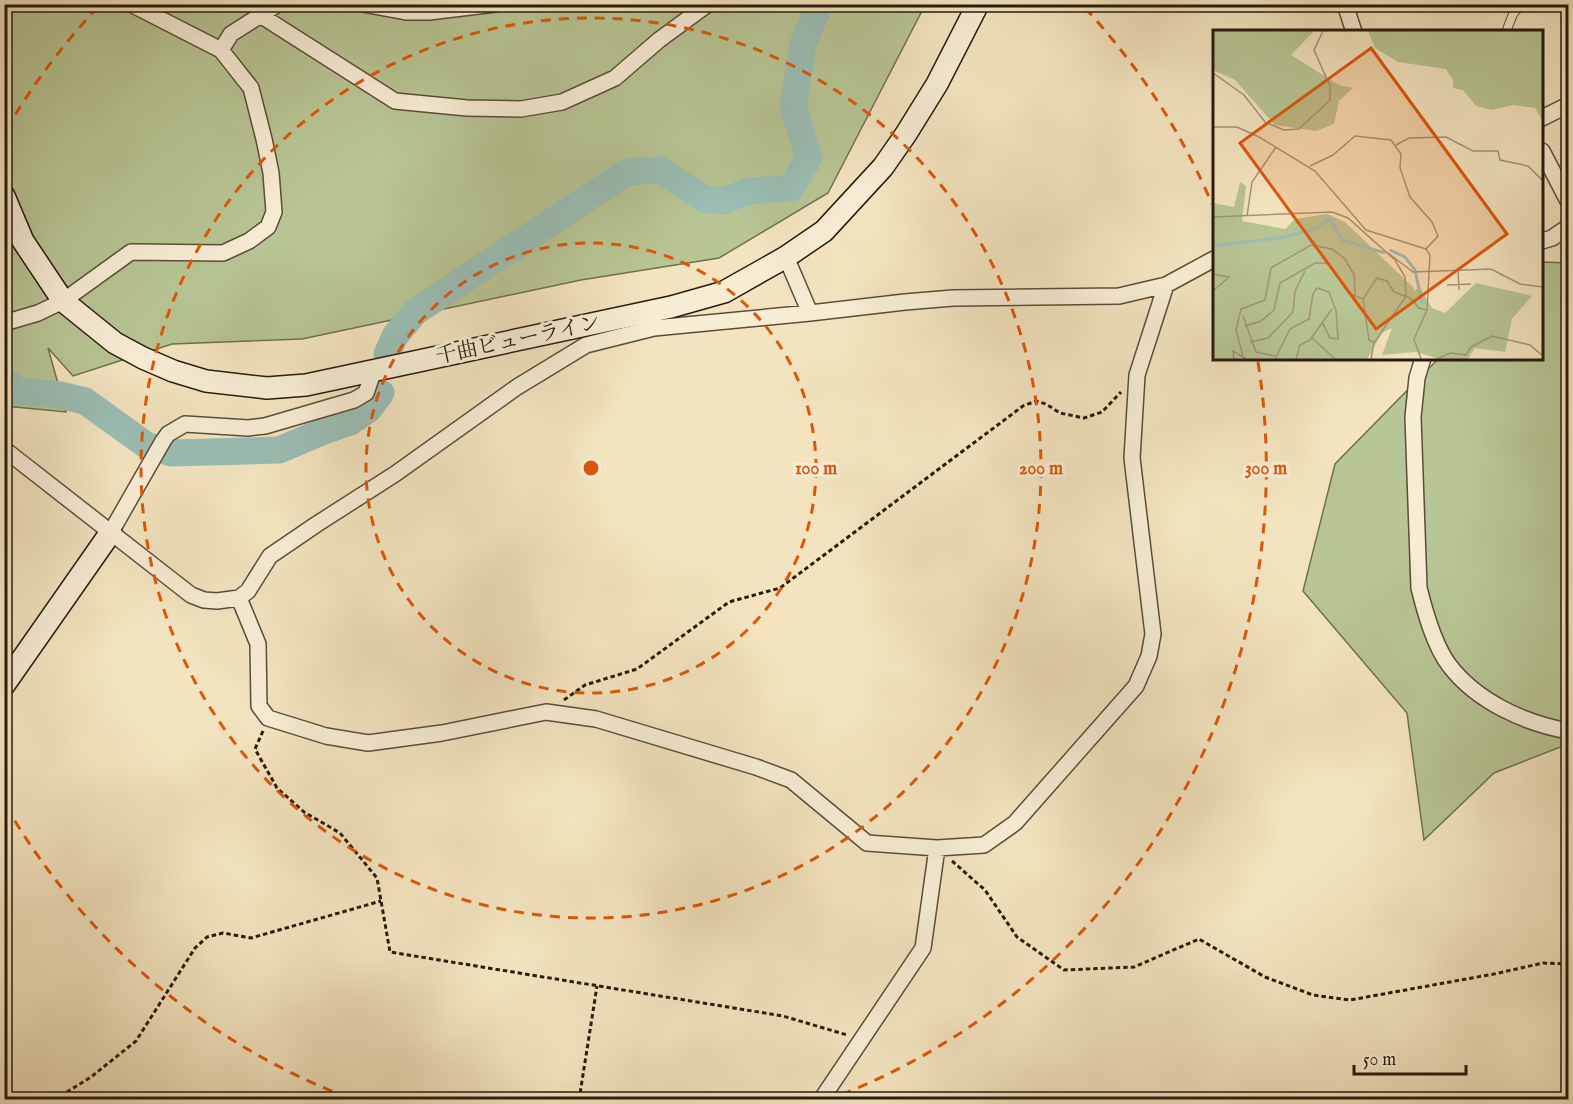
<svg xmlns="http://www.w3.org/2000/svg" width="1573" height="1104" viewBox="0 0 1573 1104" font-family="'IM FELL English','Noto Serif JP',serif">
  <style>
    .green { fill: #b8c594; stroke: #707050; stroke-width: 1.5 }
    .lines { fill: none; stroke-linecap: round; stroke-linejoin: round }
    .river { stroke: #9bbeb5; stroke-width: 27 }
    .lane-casing { stroke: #5b4d39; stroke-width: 10 }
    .street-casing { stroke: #5b4d39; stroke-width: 18 }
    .secondary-casing { stroke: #281b0c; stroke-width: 24 }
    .path { stroke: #281b0c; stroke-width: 3; stroke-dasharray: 4.5 3; stroke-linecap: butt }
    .lane { stroke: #f7edd5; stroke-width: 8 }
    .street { stroke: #f7edd5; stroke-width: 15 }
    .secondary { stroke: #f7edd5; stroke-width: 21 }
    .ring { fill: none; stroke: #de560c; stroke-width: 3; stroke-dasharray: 10 8 }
    .labels { text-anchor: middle; stroke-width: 6; stroke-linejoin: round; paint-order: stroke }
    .street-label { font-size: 21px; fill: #281b0c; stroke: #f7edd5 }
    .inset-river { fill: none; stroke: #9bbeb5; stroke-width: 3 }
    .inset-road { fill: none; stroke: #a29477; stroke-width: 1.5 }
    .view { fill: #de560c; fill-opacity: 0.15; stroke: #de560c; stroke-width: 3 }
    .inset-edge { fill: none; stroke: #281b0c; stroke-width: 3 }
    .centre { fill: #de560c; stroke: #f7edd5; stroke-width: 3 }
    .ring-label { font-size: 18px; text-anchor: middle; font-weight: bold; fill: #de560c; stroke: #f7edd5; stroke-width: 6; stroke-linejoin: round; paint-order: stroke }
  </style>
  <rect width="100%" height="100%" fill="#f3e4bf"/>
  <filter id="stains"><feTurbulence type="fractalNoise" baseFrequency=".00333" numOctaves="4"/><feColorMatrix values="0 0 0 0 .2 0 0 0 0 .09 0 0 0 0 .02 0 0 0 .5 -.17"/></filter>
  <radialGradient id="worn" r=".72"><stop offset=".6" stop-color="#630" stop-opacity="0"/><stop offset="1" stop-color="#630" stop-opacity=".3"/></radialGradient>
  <path class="green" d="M 5,5 L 925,5 L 828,193 L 719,258 L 581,280 L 302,339 L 172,344 L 73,376 L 48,348 L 66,412 L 5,406 Z
    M 1542,262 L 1568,263 L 1568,744 L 1494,773 L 1424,840 L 1407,713 L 1303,591 L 1335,464 L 1438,359 L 1542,358 Z"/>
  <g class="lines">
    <path class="river" d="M 387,354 L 395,336 L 415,312 L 627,172 L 660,170 L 705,199 L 723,201 L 749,191 L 791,188 L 809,157 L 793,107 L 803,44 L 820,4
      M 4,380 L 18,391 L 60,395 L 85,401 L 146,445 L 171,453 L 279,450 L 324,431 L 350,422 L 369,409 L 381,393"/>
    <defs>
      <path id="lane" d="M 1506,32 L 1513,14 L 1522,4"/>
      <path id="street" d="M 363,4 L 406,12 L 429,12 L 495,4
        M 1345,4 L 1354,32
        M 260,15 L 395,101 L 467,108 L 521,109 L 562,102 L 615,78 L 659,40 L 708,4
        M 221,50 L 231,34 L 278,4
        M 1542,118 L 1568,105
        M 1542,151 L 1568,201
        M 1542,241 L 1552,238 L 1568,227
        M 786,257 L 810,313
        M 4,323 L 38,313 L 63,301 L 131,252 L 223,253 L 249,241 L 268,227 L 274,212 L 271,173 L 264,139 L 251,88 L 221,50 L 131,4
        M 1423,358 L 1417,378 L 1413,417 L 1419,588 C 1425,612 1434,645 1449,665 C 1477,702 1525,723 1568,731
        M 4,449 L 191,595 L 204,600 L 217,601 L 239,598 L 248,591 L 270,556 L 317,524 L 395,474 L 517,387 L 586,345 L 654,328 L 810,313 L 905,302 L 953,298 L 1119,296 L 1166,285 L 1214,259
        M 111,532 L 163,441 L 168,434 L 185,424 L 248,428 L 265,426 L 354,400 L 366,393 L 374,370
        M 239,598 L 258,644 L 259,706 L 268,718 L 326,736 L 368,743 L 442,733 L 546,712 L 596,719 L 756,767 L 791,780 L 867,843 L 937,848 L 984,845 L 1015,823 L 1136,686 L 1149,656 L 1153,634 L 1132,458 L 1137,375 L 1166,285
        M 821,1100 L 923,948 L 937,848"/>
      <path id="secondary" d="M 4,196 L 23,241 L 63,301 L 115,343 L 143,358 L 173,371 L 206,381 L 267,388 L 306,385 L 671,307 L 724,292 L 786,257 L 824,231 L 883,167 L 906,134 L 937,84 L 978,4
        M 4,685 L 111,532"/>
    </defs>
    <use href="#lane" class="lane-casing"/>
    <use href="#street" class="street-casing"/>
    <use href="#secondary" class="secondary-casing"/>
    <path class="path" d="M 564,700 L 585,685 L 637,669 L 729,602 L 780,588 L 1023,406 L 1036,401 L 1046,404 L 1060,413 L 1084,418 L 1102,412 L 1121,392
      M 263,731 L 255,749 L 277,788 L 304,812 L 340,833 L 377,878 L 390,952 L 783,1016 L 847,1035
      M 952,861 L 985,890 L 1017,937 L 1064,970 L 1134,967 L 1199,939 L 1265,977 L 1313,995 L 1350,1000 L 1494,974 L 1543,963 L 1568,964
      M 54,1100 L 91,1077 L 136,1041 L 195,948 L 207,937 L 223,933 L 251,938 L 381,901
      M 579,1100 L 597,986"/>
    <use href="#lane" class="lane"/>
    <use href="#street" class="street"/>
    <use href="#secondary" class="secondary"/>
  </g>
  <g class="ring">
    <circle cx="591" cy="468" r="225"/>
    <circle cx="591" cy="468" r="450"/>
    <path d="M349 1098A675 675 0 0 1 6 806M6 130A675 675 0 0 1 97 8M1085 8A675 675 0 0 1 1212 204M1258 362A675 675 0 0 1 833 1098"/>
  </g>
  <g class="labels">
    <g class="street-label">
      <text transform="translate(518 339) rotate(-12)" y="7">千曲ビューライン</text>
    </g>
  </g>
  <g transform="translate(1213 30)">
    <rect width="330" height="330" fill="#f3e4bf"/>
    <path d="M 0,1 L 101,1 L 78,25 L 126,55 L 140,58 L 126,71 L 121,94 L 103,101 L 62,95 L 22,50 L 0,40 ZM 155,1 L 330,1 L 330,92 L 322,78 L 301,75 L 278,80 L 263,76 L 250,60 L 240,58 L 240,50 L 233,39 L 185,32 L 162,18 ZM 27,152 L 33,156 L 29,191 L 72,199 L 82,189 L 114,184 L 132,192 L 201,258 L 201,262 L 206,256 L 219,278 L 232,283 L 263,253 L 319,266 L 299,289 L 292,322 L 262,318 L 255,329 L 226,329 L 203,322 L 169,325 L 179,298 L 169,303 L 154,329 L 0,329 L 0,173 L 21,177 Z" fill="#b8c594"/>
    <path class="inset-river" d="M 0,216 L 66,208 L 99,200 L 117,189 L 129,210 L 172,223M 177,220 L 192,227 L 202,240 L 209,273"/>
    <path class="inset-road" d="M 0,43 L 31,65 L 52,92 L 71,100 L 86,99 L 117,70 L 117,56 L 101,20 L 110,1M 0,97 L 24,97 L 46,107 L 102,141 L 153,200 L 213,219M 183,115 L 196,108 L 233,107 L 260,121 L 285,121 L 287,130 L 315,136 L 330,151M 97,136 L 120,125 L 142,106 L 178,110 L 188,124 L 187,138 L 197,167 L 219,192 L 225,206 L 213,219M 34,186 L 39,152 L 63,117M 0,187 L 119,182 L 135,188 L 182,230 L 192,247 L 193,266 L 161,313 L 158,329M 175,223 L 200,242 L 278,239 L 307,254 L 330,257M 245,240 L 246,260M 0,244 L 16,247 L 0,261M 234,255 L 258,254M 30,286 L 43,322 L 62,326M 32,296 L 48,291 L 61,280 L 67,253 L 102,233 L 115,233 L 135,263 L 150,269M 98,307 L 122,329M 37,312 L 55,308 L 80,282 L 82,261 L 92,241M 161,313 L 156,310 L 150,269 L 164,248 L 174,251 L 181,262 L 197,268 L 206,278 L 214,280M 30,326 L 23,300 L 28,279 L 52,270 L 58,238 L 98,215 L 119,219 L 131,228 L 141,244 L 142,267M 21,329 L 20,321 L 33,329M 62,329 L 77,299 L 96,289 L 100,264 L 104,258 L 116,262 L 123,281 L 125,309 L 117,308 L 109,292M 83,329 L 87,315 L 97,310 L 119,279M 208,329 L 201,309 L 214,280 L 217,225 L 213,219M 224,329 L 237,323 L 253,325 L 258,317 L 279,306 L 317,315 L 330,326"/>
    <path class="view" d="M 158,18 L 294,204 L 163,299 L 27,113 Z"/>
    <rect width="330" height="330" class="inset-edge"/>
  </g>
  <circle cx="591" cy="468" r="9" class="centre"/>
  <g class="ring-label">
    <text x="816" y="474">100 m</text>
    <text x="1041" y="474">200 m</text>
    <text x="1266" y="474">300 m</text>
  </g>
  <rect width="1573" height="1104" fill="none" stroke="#f3e4bf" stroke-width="24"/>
  <rect x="6" y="6" width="1561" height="1092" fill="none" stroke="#281b0c" stroke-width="3"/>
  <rect x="12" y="12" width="1549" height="1080" fill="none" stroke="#281b0c" stroke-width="1.5"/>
  <path d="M1354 1065v9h112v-9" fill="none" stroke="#281b0c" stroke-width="3"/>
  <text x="1363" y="1065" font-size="18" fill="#281b0c" stroke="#f7edd5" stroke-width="4.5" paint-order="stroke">50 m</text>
  <rect width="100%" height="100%" filter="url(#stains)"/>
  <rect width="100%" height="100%" fill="url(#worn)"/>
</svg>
